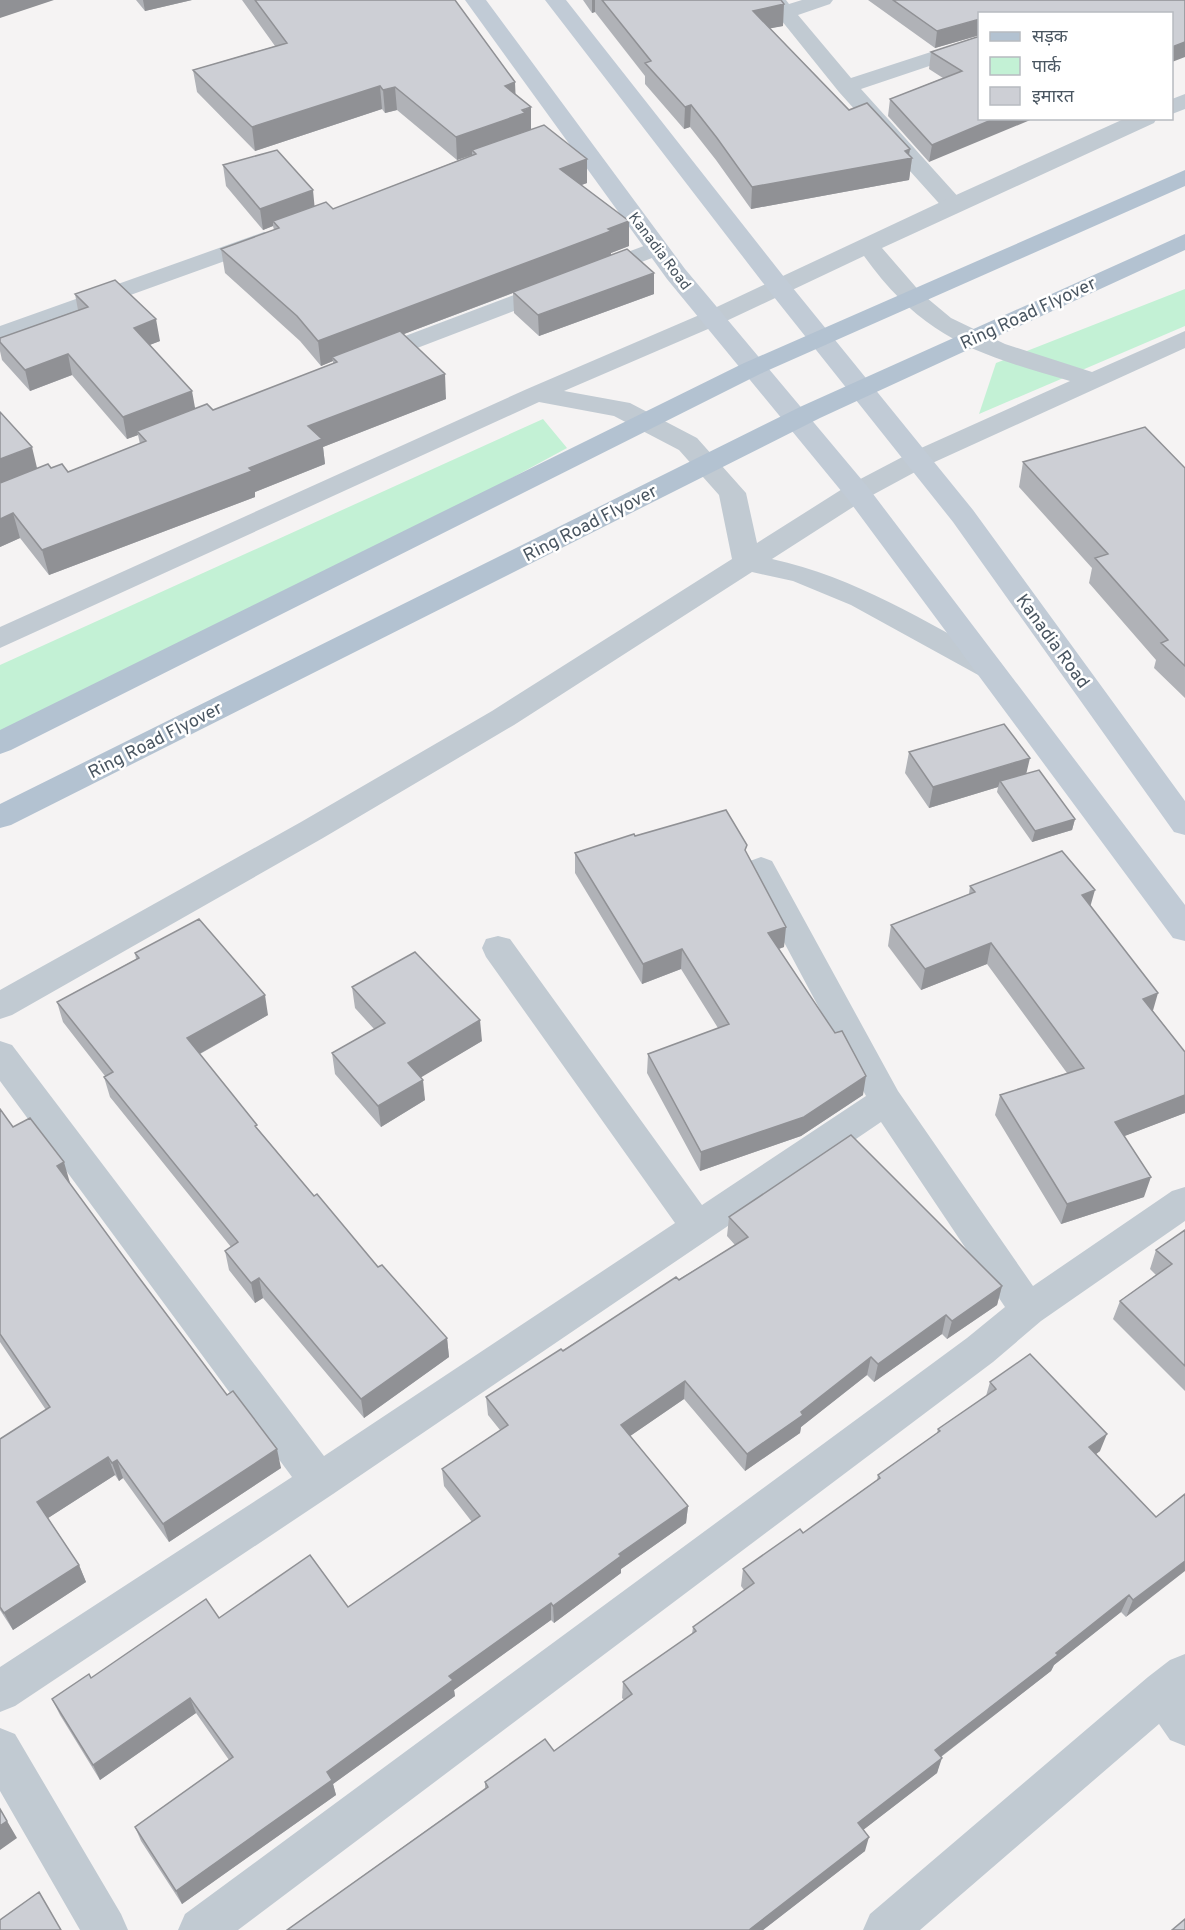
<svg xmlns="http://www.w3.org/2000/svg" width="1185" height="1930" viewBox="0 0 1185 1930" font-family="Overpass,'Noto Sans Devanagari',sans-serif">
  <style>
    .green { fill: #c3f1d5 }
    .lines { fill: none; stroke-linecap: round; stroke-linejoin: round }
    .minor { fill: #c1cad2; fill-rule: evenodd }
    .tertiary { fill: #c1cad2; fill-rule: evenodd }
    .secondary { fill: #c1cbd6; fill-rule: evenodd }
    .primary { fill: #b3c2d1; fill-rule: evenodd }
    .wall { fill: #b0b2b7 }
    .shaded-wall { fill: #909195 }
    .building { fill: #cdcfd5; stroke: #909195; stroke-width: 1.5 }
    .labels { text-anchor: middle; stroke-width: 5; stroke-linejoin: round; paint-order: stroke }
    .far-street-label { font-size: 15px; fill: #4a5661; stroke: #fff }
    .street-label { font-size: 18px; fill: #4a5661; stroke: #fff }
  </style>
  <rect width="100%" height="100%" fill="#f5f3f3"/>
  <path class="green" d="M 1185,289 L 1185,326 L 979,414 L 996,363 Z
    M 543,419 L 567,448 L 308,589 L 0,747 L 0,665 Z"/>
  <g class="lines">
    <path class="minor" d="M 765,0 L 786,0 L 789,4 L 802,0 L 833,0 L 830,4 L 798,15 L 851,78 L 980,36 L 980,49 L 861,89 L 961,200 L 965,205 L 961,210 L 953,212 L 945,210 L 839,92 Z
      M 264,232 L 272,234 L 276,239 L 272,244 L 0,342 L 0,326 Z
      M 657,241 L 665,243 L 669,248 L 665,253 L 378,363 L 369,366 L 360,363 L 356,358 L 360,353 Z
      M 761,857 L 772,861 L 898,1091 L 1033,1286 L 1172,1191 L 1185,1187 L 1185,1221 L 1041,1321 L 993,1362 L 238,1930 L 178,1930 L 185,1914 L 967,1338 L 1005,1307 L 881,1122 L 333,1494 L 15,1706 L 0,1712 L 0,1667 L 292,1477 L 0,1081 L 0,1041 L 12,1045 L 324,1456 L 675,1223 L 486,957 L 482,948 L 486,939 L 498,936 L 510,939 L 702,1205 L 866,1096 L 745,869 L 750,861 Z
      M 1185,1654 L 1185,1746 L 1170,1740 L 1159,1724 L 920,1930 L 863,1930 L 870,1914 L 1148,1677 L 1170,1660 Z
      M 0,1728 L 15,1734 L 121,1914 L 128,1930 L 80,1930 L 0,1791 Z"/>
    <path class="tertiary" d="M 1185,94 L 1185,109 L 1172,114 L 1172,99 Z
      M 1126,118 L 1157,118 L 1154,123 L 882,248 L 921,293 L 951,318 L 1005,344 L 1092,372 L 1185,331 L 1185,348 L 928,465 L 867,498 L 772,559 C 855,577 926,622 1000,662 L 1005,669 L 1000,676 L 990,679 L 980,676 L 851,605 L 793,581 L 752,572 L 514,725 L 323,838 L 12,1015 L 0,1019 L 0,990 L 301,822 L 492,711 L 732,559 L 719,495 L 679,450 L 614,416 L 539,402 L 0,648 L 0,627 L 527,389 L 704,313 L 945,200 ZM 864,256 C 923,338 976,354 1070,381 L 910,453 L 847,486 L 757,543 L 746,493 L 697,438 L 630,403 L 564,391 L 722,323 Z"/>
    <path class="secondary" d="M 465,0 L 486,0 L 685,269 L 867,486 L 1185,905 L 1185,941 L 1173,938 L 847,498 L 667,279 Z
      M 545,0 L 566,0 L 788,282 L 973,510 L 1185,801 L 1185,835 L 1174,832 L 953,522 L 770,292 Z"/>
    <path class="primary" d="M 1185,170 L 1185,186 L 760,374 L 11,750 L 0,754 L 0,730 L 742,364 Z
      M 1185,234 L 1185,250 L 820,418 L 11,825 L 0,828 L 0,804 L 802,406 Z"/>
  </g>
  <path class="wall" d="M 136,0 L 192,0 L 145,11 Z
    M 242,0 L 455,0 L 515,82 L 515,94 L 531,129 L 587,159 L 587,183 L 581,185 L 629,221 L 629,246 L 611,253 L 611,255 L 654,294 L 539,336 L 514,313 L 513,293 L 404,334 L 446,399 L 323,447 L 325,464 L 255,492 L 255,497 L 49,575 L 20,538 L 0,547 L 0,412 L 37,469 L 51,468 L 68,472 L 140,444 L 138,435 L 127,439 L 72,375 L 30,391 L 2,360 L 0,351 L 0,338 L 78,310 L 75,294 L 160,341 L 149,345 L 195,409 L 213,410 L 333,364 L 333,361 L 321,366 L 300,341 L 225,273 L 221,249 L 274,230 L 273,226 L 263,230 L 226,186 L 223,165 L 315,206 L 333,209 L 472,155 L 457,160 L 397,110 L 385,113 L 382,109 L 255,151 L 197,92 L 193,70 L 275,46 Z
    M 583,0 L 781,0 L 783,26 L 770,28 L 849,110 L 910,149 L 909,155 L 912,158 L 909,180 L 751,209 L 716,160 L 690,127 L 684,129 L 645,84 L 645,76 L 595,12 L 592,13 Z
    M 868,0 L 1185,0 L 1172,14 L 980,14 L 980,35 L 935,48 Z
    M 980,36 L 929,162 L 888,116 L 890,99 L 943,78 L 929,69 L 931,52 Z
    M 1023,462 L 1185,468 L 1185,698 L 1154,668 L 1156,660 L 1089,583 L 1092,568 L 1019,487 Z
    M 909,752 L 1026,774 L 1075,819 L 1072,830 L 1032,842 L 997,792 L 998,787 L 929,808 L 905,773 Z
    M 635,836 L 746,853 L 784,947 L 779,949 L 863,1095 L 801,1136 L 700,1171 L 647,1073 L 648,1054 L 718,1028 L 681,969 L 642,984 L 575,873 L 575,853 Z
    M 970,886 L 1091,906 L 1153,1011 L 1185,1052 L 1185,1113 L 1124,1136 L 1144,1197 L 1061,1224 L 995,1115 L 1000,1095 L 1067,1073 L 987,964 L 921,990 L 888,946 L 891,925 L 969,894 Z
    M 135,953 L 268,1015 L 200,1054 L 258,1129 L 314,1196 L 378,1267 L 447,1338 L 449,1357 L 364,1418 L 263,1298 L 255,1303 L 229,1270 L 225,1251 L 231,1247 L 110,1097 L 104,1077 L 105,1076 L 63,1022 L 57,1002 L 136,959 Z
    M 352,987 L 482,1041 L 420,1077 L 425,1100 L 381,1127 L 335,1074 L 332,1053 L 374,1029 L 355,1008 Z
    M 0,1109 L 13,1127 L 70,1183 L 69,1183 L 137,1275 L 281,1468 L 169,1542 L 123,1478 L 119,1481 L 115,1475 L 48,1518 L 79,1565 L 86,1582 L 13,1630 L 0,1610 L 0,1439 L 46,1410 L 0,1342 Z
    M 729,1217 L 1002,1286 L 997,1305 L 947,1339 L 942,1334 L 874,1382 L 867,1375 L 801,1427 L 800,1433 L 745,1471 L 684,1399 L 630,1436 L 688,1506 L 686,1523 L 621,1569 L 621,1573 L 554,1623 L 551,1620 L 454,1690 L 455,1696 L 333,1784 L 336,1795 L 182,1904 L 141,1841 L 135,1827 L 229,1760 L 196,1713 L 100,1780 L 60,1715 L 52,1699 L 91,1678 L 219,1618 L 348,1607 L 472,1522 L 444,1486 L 442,1469 L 500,1430 L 488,1415 L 486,1397 L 735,1245 L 727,1236 Z
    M 1185,1230 L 1185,1391 L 1113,1319 L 1120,1301 L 1156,1275 L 1150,1269 L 1156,1250 Z
    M 990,1382 L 1100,1451 L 1096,1454 L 1156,1517 L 1185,1494 L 1126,1617 L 1121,1612 L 1054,1665 L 1051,1671 L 941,1757 L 937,1773 L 863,1830 L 865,1851 L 763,1930 L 287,1930 L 485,1788 L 485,1782 L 554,1751 L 624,1700 L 622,1698 L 623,1682 L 692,1634 L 693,1627 L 744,1590 L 741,1586 L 743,1569 L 803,1533 L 877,1480 L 878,1475 L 937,1433 L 938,1429 L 986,1396 Z"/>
  <path class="shaded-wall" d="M 0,0 L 54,0 L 0,18 Z
    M 143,0 L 192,0 L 145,11 Z
    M 592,0 L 595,0 L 595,12 L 592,13 Z
    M 784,4 L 783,26 L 752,32 L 753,11 Z
    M 980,19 L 980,35 L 935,48 L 937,31 Z
    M 1185,42 L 1185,57 L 1172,62 L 1172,47 Z
    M 515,82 L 516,105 L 505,86 Z
    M 380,86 L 382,109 L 255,151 L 252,127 Z
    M 395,87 L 397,110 L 385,113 L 383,90 Z
    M 691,105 L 690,127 L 684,129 L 685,107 Z
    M 531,107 L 531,130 L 472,150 L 472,155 L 457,160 L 456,137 Z
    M 996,118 L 1035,118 L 929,162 L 932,145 Z
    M 910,149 L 908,159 L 912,158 L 909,180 L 751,209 L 752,187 Z
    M 587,159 L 587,183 L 560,193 L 560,169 Z
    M 313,190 L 315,211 L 273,221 L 273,226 L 263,230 L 260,209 Z
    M 629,221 L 629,246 L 611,253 L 611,256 L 335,360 L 332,357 L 333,361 L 321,366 L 318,341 Z
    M 654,273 L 654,294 L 539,336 L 538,315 Z
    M 156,319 L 160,341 L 137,350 L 134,328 Z
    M 68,354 L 72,375 L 30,391 L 25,370 Z
    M 445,374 L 446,399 L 323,447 L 325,464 L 255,492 L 255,497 L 49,575 L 42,550 L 249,468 L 308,426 Z
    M 192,391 L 196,413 L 137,431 L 138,435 L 127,439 L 123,417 Z
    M 32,447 L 38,472 L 0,487 L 0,459 Z
    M 13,513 L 20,538 L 0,547 L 0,519 Z
    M 1030,758 L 1025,779 L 1000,781 L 998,787 L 929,808 L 933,787 Z
    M 1075,819 L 1072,830 L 1032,842 L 1035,831 Z
    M 1095,890 L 1089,911 L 1082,895 Z
    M 786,927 L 784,947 L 766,953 L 768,933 Z
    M 991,943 L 987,964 L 921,990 L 925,969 Z
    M 682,949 L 681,969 L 642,984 L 643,964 Z
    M 1158,993 L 1152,1014 L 1143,999 Z
    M 265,995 L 268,1015 L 192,1058 L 187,1038 Z
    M 480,1020 L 482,1041 L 410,1084 L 408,1063 Z
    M 866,1076 L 863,1095 L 801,1136 L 700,1171 L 701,1152 Z
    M 423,1080 L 425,1100 L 381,1127 L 378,1106 Z
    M 1185,1095 L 1185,1113 L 1109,1142 L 1115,1122 Z
    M 64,1162 L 70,1183 L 63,1186 L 57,1166 Z
    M 1151,1177 L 1144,1197 L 1061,1224 L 1067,1204 Z
    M 259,1278 L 263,1298 L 255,1303 L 251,1283 Z
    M 1002,1286 L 997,1305 L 947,1339 L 952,1321 Z
    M 946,1315 L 942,1334 L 874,1382 L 878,1364 Z
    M 447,1338 L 449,1357 L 364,1418 L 361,1399 Z
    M 871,1357 L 867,1375 L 801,1427 L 800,1433 L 745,1471 L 747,1454 Z
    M 685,1381 L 684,1399 L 620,1443 L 621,1425 Z
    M 1107,1434 L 1100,1451 L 1083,1464 L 1089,1447 Z
    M 277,1449 L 281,1468 L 169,1542 L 163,1524 Z
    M 108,1457 L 115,1475 L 45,1520 L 37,1502 Z
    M 117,1460 L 123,1478 L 119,1481 L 112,1463 Z
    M 688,1506 L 686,1523 L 621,1569 L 621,1573 L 554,1623 L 553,1606 L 619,1554 Z
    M 1185,1561 L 1185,1571 L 1126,1617 L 1133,1600 Z
    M 79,1565 L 86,1582 L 13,1630 L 4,1613 Z
    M 1129,1595 L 1121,1612 L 1054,1665 L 1051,1671 L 930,1765 L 935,1750 Z
    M 551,1603 L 551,1620 L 454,1690 L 455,1696 L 333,1784 L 336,1795 L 182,1904 L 176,1891 L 449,1676 Z
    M 190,1698 L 196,1713 L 100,1780 L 93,1765 Z
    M 942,1758 L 937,1773 L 854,1837 L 858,1823 Z
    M 0,1809 L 17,1838 L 0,1850 Z
    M 869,1837 L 865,1851 L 763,1930 L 749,1930 Z"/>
  <path class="building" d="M 255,0 L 455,0 L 515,82 L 505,86 L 531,107 L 522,110 L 525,113 L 456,137 L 395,87 L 383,90 L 380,86 L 252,127 L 193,70 L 287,43 Z
    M 602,0 L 781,0 L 784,4 L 753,11 L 849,110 L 867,103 L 910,149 L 905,151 L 912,158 L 752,187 L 717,138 L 691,105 L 685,107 L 645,63 L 651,61 Z
    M 893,0 L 1185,0 L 1185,42 L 1172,47 L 1172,14 L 980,14 L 980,19 L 937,31 Z
    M 980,36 L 980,118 L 996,118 L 932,145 L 890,99 L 962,71 L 931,52 Z
    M 544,125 L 587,159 L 560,169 L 629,221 L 608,229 L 611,231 L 318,341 L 297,316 L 221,249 L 279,228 L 273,221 L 326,202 L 333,209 L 476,154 L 472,150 Z
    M 277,150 L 313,190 L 260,209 L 223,165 Z
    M 627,249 L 654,273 L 538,315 L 513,292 Z
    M 115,280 L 156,319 L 134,328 L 192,391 L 123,417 L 68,354 L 25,370 L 0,342 L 0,338 L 88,307 L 75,294 Z
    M 400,331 L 445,374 L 308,426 L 322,439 L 249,468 L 252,471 L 42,550 L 13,513 L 0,519 L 0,483 L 48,464 L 51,468 L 62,464 L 68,472 L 146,441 L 137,431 L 207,404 L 213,410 L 337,362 L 332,357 Z
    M 0,412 L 32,447 L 0,459 Z
    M 1145,427 L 1185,468 L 1185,666 L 1161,643 L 1168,640 L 1095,558 L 1108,554 L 1023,462 Z
    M 1004,724 L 1030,758 L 933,787 L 909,752 Z
    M 1039,770 L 1075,819 L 1035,831 L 1000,781 Z
    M 726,810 L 747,845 L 745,850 L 786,927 L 768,933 L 835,1033 L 842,1031 L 866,1076 L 804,1117 L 701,1152 L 648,1054 L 729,1024 L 682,949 L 643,964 L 575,853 L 634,834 L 635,836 Z
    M 1062,851 L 1095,890 L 1082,895 L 1158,993 L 1143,999 L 1185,1052 L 1185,1095 L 1115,1122 L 1151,1177 L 1067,1204 L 1000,1095 L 1084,1068 L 991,943 L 925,969 L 891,925 L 975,892 L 970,886 Z
    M 199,919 L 265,995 L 187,1038 L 257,1125 L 255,1126 L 314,1196 L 317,1194 L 378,1267 L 382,1265 L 447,1338 L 361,1399 L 259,1278 L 251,1283 L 225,1251 L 238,1242 L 104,1077 L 113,1072 L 57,1002 L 139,958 L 135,953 Z
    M 415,952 L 480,1020 L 408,1063 L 423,1080 L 378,1106 L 332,1053 L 385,1023 L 352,987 Z
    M 0,1109 L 13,1127 L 30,1118 L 64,1162 L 57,1166 L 137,1275 L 227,1395 L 233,1391 L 277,1449 L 163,1524 L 117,1460 L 112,1463 L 108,1457 L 37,1502 L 79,1565 L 4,1613 L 0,1607 L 0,1439 L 50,1407 L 0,1334 Z
    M 851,1135 L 1002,1286 L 952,1321 L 946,1315 L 878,1364 L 871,1357 L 801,1412 L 803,1415 L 747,1454 L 685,1381 L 621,1425 L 688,1506 L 619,1554 L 621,1556 L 553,1606 L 551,1603 L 449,1676 L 453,1680 L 327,1772 L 332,1780 L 176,1891 L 135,1827 L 233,1757 L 190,1698 L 93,1765 L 52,1699 L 89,1674 L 91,1678 L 206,1599 L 219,1618 L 310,1555 L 348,1607 L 480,1516 L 442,1469 L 508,1425 L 486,1397 L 561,1349 L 563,1351 L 676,1277 L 679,1280 L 748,1237 L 729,1217 Z
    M 1185,1230 L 1185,1366 L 1120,1301 L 1172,1264 L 1156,1250 Z
    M 1030,1354 L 1107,1434 L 1089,1447 L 1156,1517 L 1185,1494 L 1185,1561 L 1133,1600 L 1129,1595 L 1056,1653 L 1058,1655 L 935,1750 L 942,1758 L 858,1823 L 869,1837 L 749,1930 L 287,1930 L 488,1787 L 485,1782 L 545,1739 L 554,1751 L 632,1694 L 623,1682 L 696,1631 L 693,1627 L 754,1583 L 743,1569 L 800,1529 L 803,1533 L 880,1478 L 878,1475 L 940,1431 L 938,1429 L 996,1389 L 990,1382 Z
    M 0,1809 L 7,1821 L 0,1826 Z
    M 39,1892 L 61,1930 L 0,1930 L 0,1920 Z
    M 1185,1919 L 1185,1930 L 1172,1930 Z"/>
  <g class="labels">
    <g class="far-street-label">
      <text transform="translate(660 251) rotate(53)" y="5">Kanadia Road</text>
    </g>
    <g class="street-label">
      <text transform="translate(1028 313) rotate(-25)" y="6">Ring Road Flyover</text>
      <text transform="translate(590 523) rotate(-27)" y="6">Ring Road Flyover</text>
      <text transform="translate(1053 641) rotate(54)" y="6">Kanadia Road</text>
      <text transform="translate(155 740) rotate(-27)" y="6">Ring Road Flyover</text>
    </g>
  </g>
  <rect x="978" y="12" width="195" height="108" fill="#ffffff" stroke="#b7bbc0" stroke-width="1.5"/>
  <rect x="990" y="32" width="30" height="9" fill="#b3c2d1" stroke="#b7bbc0" stroke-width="1.5"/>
  <text x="1032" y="42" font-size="18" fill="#4a5661">सड़क</text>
  <rect x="990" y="57" width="30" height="18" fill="#c3f1d5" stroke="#b7bbc0" stroke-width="1.5"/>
  <text x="1032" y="72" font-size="18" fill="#4a5661">पार्क</text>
  <rect x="990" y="87" width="30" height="18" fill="#cdcfd5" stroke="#b7bbc0" stroke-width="1.5"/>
  <text x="1032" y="102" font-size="18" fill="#4a5661">इमारत</text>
</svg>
